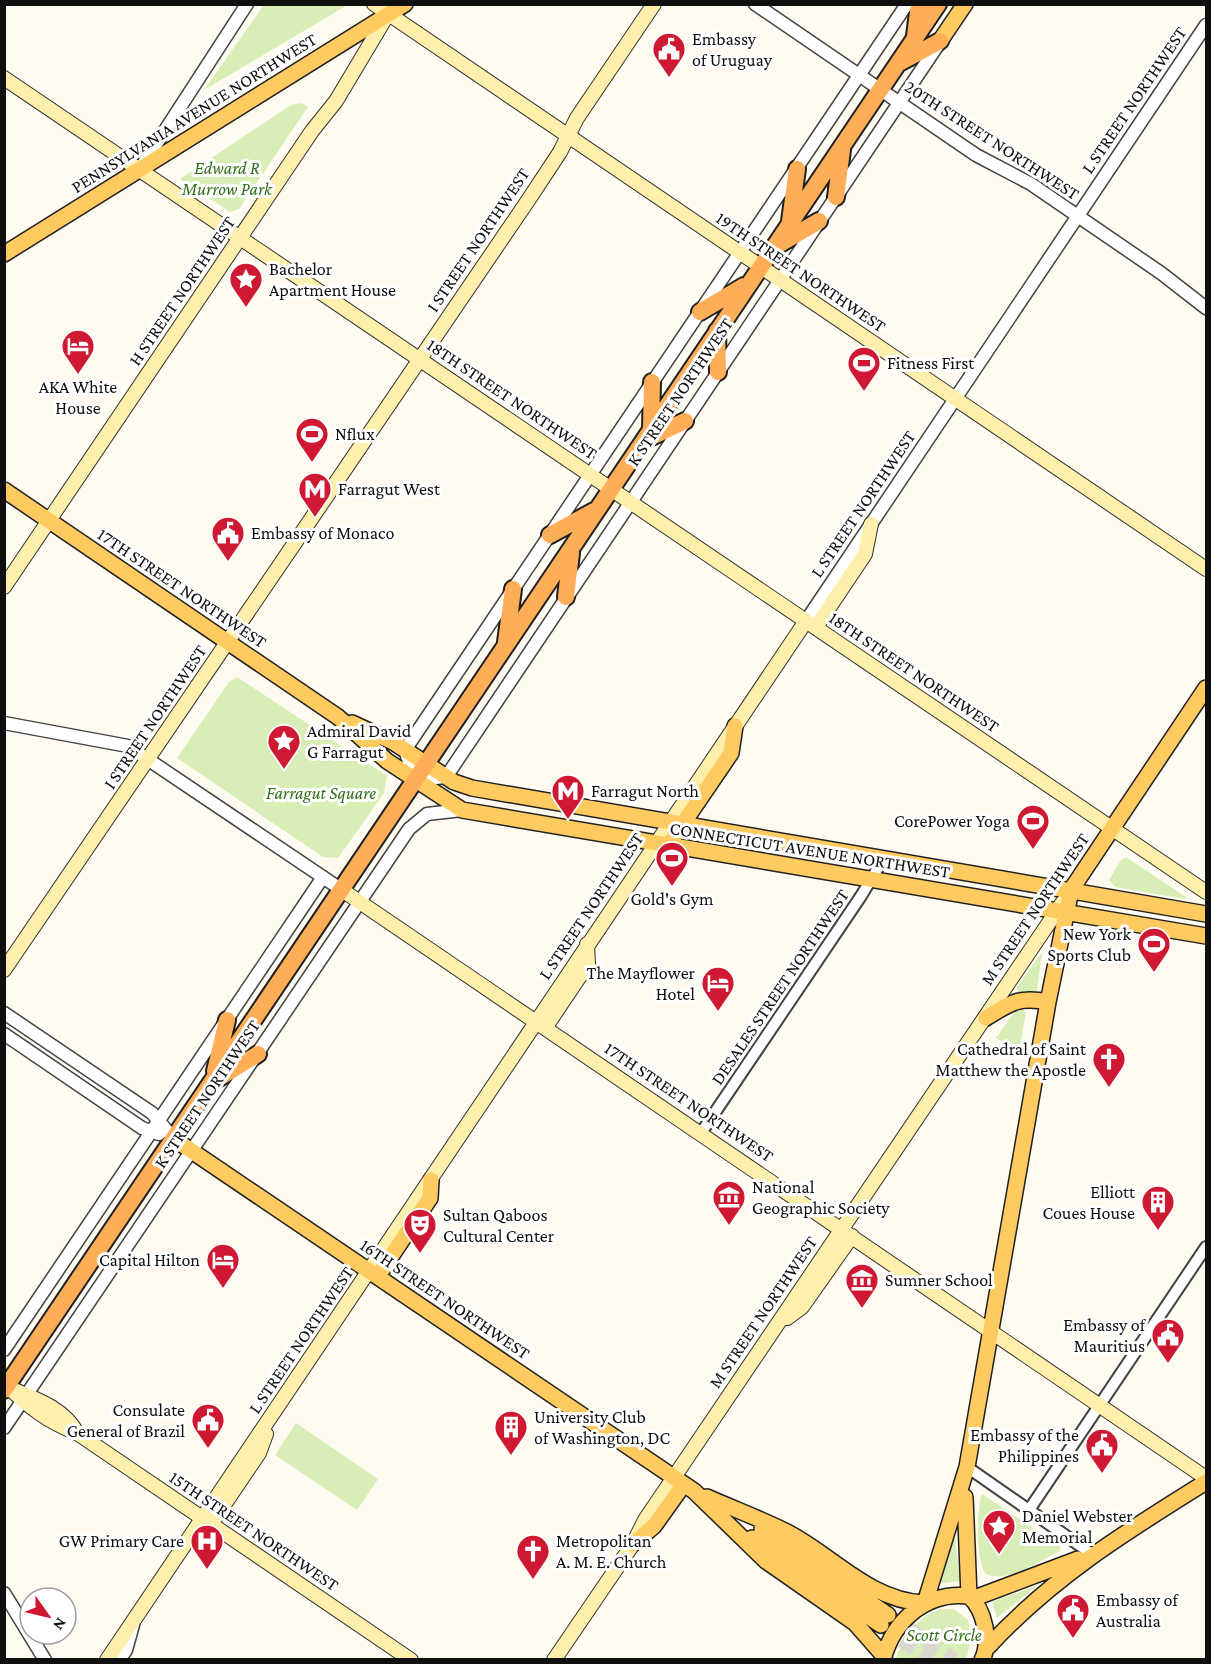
<svg xmlns="http://www.w3.org/2000/svg" width="1211" height="1664" viewBox="0 0 1211 1664" font-family="'Crimson Pro',serif">
  <style>
    .green { fill: #d8eeb6 }
    .lines { fill: none; stroke-linecap: round; stroke-linejoin: round }
    .primary-tunnel { stroke: #dbd8cf; stroke-width: 15; stroke-dasharray: 15 8; stroke-linecap: butt }
    .minor-casing { stroke: #424242; stroke-width: 14 }
    .tertiary-casing { stroke: #424242; stroke-width: 15 }
    .secondary-casing { stroke: #313131; stroke-width: 16 }
    .primary-casing { stroke: #202020; stroke-width: 18 }
    .trunk-casing { stroke: #202020; stroke-width: 20 }
    .minor { stroke: #fff; stroke-width: 10 }
    .tertiary { stroke: #fff; stroke-width: 12 }
    .secondary { stroke: #ffefac; stroke-width: 14 }
    .primary { stroke: #ffcb61; stroke-width: 15 }
    .trunk { stroke: #ffae58; stroke-width: 16 }
    .labels { text-anchor: middle; stroke-width: 6; stroke-linejoin: round; paint-order: stroke }
    .poi-label { font-size: 18px; fill: #0f0f0f; stroke: #fff; text-anchor: start }
    .street-label { font-size: 18px; fill: #0f0f0f; stroke: #fff }
    .park-label { font-size: 18px; font-style: italic; fill: #316f18; stroke: #fff }
  </style>
  <rect width="100%" height="100%" fill="#fffbf1"/>
  <path class="green" d="M 344,5 L 346,6 L 204,90 L 264,5 Z
    M 302,103 L 308,107 L 239,209 L 230,212 L 180,179 L 291,105 Z
    M 237,677 L 387,776 L 384,793 L 338,858 L 323,857 L 177,758 L 229,682 Z
    M 1126,857 L 1186,897 L 1185,899 L 1115,887 L 1109,880 L 1121,860 Z
    M 1042,952 L 1037,991 L 1018,993 L 1017,987 Z
    M 1020,1009 L 1026,1012 L 1020,1046 L 1004,1043 L 996,1038 L 1013,1014 Z
    M 296,1423 L 378,1479 L 357,1510 L 275,1455 Z
    M 982,1494 L 1060,1546 L 1060,1551 C 1041,1560 1008,1584 986,1574 C 976,1563 976,1507 982,1494 Z
    M 955,1536 L 960,1581 L 937,1584 Z
    M 1038,1585 L 997,1618 L 992,1602 Z
    M 940,1609 L 954,1609 L 968,1620 L 972,1639 L 966,1659 L 896,1659 C 902,1637 918,1617 940,1609 Z"/>
  <g class="lines">
    <path class="primary-tunnel" d="M 888,1615 L 954,1660
      M 883,1627 L 931,1660"/>
    <defs>
      <path id="minor" d="M 701,1133 L 861,896 L 884,858
        M 967,1467 L 1092,1554
        M 1029,1510 L 1206,1247"/>
      <path id="tertiary" d="M 755,4 L 976,155 L 1031,184 L 1161,273 L 1206,308
        M 907,4 L 405,750 L 415,780 L 446,777 L 940,42
        M 140,169 L 247,4
        M 806,621 L 1206,25
        M 4,723 L 128,746 L 342,890
        M 4,1013 L 152,1113 L 174,1139
        M 4,1034 L 142,1128 L 159,1134
        M 4,1350 L 323,877
        M 4,1428 L 409,829 L 427,814 L 462,810
        M 4,1593 L 45,1660
        M 119,1660 L 126,1650 L 133,1625"/>
      <path id="secondary" d="M 374,4 L 1206,569
        M 4,78 L 1206,892
        M 4,587 L 312,131 L 336,101 L 388,14
        M 816,627 L 865,554 L 871,524
        M 342,890 L 1206,1478
        M 4,970 L 529,199 L 560,152 L 577,118 L 654,4
        M 545,1028 L 588,964 L 587,944
        M 787,1318 L 802,1307 L 852,1236
        M 7,1386 C 29,1407 48,1422 77,1433 L 411,1660
        M 17,1391 C 39,1400 65,1410 77,1433
        M 211,1524 L 259,1453 L 266,1434
        M 107,1660 L 806,621
        M 554,1660 L 633,1544 L 645,1520 L 1063,902"/>
      <path id="primary" d="M 940,41 L 965,4
        M 4,254 L 405,4
        M 4,490 L 338,717 L 387,761 L 462,810 L 1206,936
        M 352,723 L 393,742 L 454,782 L 472,788 L 1206,914
        M 667,847 L 731,753 L 735,726
        M 986,1018 C 1010,1003 1019,996 1048,1002
        M 174,1139 L 694,1491 L 766,1561 L 855,1623 L 884,1656
        M 378,1276 L 430,1198 L 431,1180
        M 707,1497 C 734,1509 761,1519 787,1532 C 833,1556 869,1600 923,1603
        M 965,1497 L 969,1596
        M 762,1529 L 888,1615
        M 752,1538 L 881,1625
        M 633,1544 L 654,1526 L 684,1484
        M 972,1599 L 1078,1559
        M 925,1603 L 967,1467 L 1048,1002 L 1071,890 L 1206,688
        M 988,1647 C 1051,1578 1127,1531 1206,1482
        M 883,1660 C 893,1620 927,1591 969,1596 C 985,1610 991,1642 982,1660"/>
      <path id="trunk" d="M 915,36 L 919,4
        M 901,62 L 940,41
        M 836,197 L 842,150
        M 790,221 L 797,169
        M 778,245 L 819,221
        M 700,312 L 744,286
        M 717,331 L 718,372
        M 651,429 L 652,382
        M 645,440 L 685,421
        M 550,535 L 594,511
        M 566,597 L 571,553
        M 506,642 L 513,589
        M 215,1071 L 227,1020
        M 219,1078 L 258,1054
        M 4,1390 L 938,4"/>
    </defs>
    <use href="#minor" class="minor-casing"/>
    <use href="#tertiary" class="tertiary-casing"/>
    <use href="#secondary" class="secondary-casing"/>
    <use href="#primary" class="primary-casing"/>
    <use href="#trunk" class="trunk-casing"/>
    <use href="#minor" class="minor"/>
    <use href="#tertiary" class="tertiary"/>
    <use href="#secondary" class="secondary"/>
    <use href="#primary" class="primary"/>
    <use href="#trunk" class="trunk"/>
  </g>
  <defs>
    <symbol id="civic-pin" viewBox="-11 -11 22 30"><path d="M0 17L-7.5 6A9.5 9.5 0 1 1 7.5 6Z" fill="#cf1831" stroke="#fff"/><path d="M-.6-6.5H3V-4.5H.6V-3L4-1V1h2V6H-6V1h2V-1L-.6-3ZM-1.2 2.5V6h2.4V2.5Z" fill="#fff"/></symbol>
    <symbol id="sight-pin" viewBox="-11 -11 22 30"><path d="M0 17L-7.5 6A9.5 9.5 0 1 1 7.5 6Z" fill="#cf1831" stroke="#fff"/><path d="M0-6L1.8-2.2L6-1.7L2.9 1.2L3.7 5.4L0 3.3L-3.7 5.4L-2.9 1.2L-6-1.7L-1.8-2.2Z" fill="#fff"/></symbol>
    <symbol id="hotel-pin" viewBox="-11 -11 22 30"><path d="M0 17L-7.5 6A9.5 9.5 0 1 1 7.5 6Z" fill="#cf1831" stroke="#fff"/><path d="M-6-4.5h1.5V1H6V5H4.5V3h-9V5H-6ZM-4 0a1.8 1.8 0 1 1 3.6 0ZM.5 0V-2.5h3Q6-2.5 6 0Z" fill="#fff"/></symbol>
    <symbol id="stadium-pin" viewBox="-11 -11 22 30"><path d="M0 17L-7.5 6A9.5 9.5 0 1 1 7.5 6Z" fill="#cf1831" stroke="#fff"/><path d="M0-5a6.5 5 0 1 0 0 10a6.5 5 0 1 0 0-10ZM-3.5-1.8h7v3.6h-7Z" fill="#fff"/></symbol>
    <symbol id="metro-pin" viewBox="-11 -11 22 30"><path d="M0 17L-7.5 6A9.5 9.5 0 1 1 7.5 6Z" fill="#cf1831" stroke="#fff"/><path d="M-5.5 5V-5H-3L0 0L3-5H5.5V5H3V-.5L0 4L-3-.5V5Z" fill="#fff"/></symbol>
    <symbol id="church-pin" viewBox="-11 -11 22 30"><path d="M0 17L-7.5 6A9.5 9.5 0 1 1 7.5 6Z" fill="#cf1831" stroke="#fff"/><path d="M-1.2-6h2.4v3.5h3.3v2.4h-3.3V6h-2.4V-.1h-3.3v-2.4h3.3Z" fill="#fff"/></symbol>
    <symbol id="museum-pin" viewBox="-11 -11 22 30"><path d="M0 17L-7.5 6A9.5 9.5 0 1 1 7.5 6Z" fill="#cf1831" stroke="#fff"/><path d="M0-6L6-3V-2H-6V-3ZM-5-1h2V3h-2ZM-1-1h2V3h-2ZM3-1h2V3H3ZM-6 4H6V6H-6Z" fill="#fff"/></symbol>
    <symbol id="building-pin" viewBox="-11 -11 22 30"><path d="M0 17L-7.5 6A9.5 9.5 0 1 1 7.5 6Z" fill="#cf1831" stroke="#fff"/><path d="M-4-6H4V6H1V3H-1V6H-4ZM-2.5-4.3h1.7v1.8h-1.7ZM.8-4.3h1.7v1.8H.8ZM-2.5-1h1.7V.8h-1.7ZM.8-1h1.7V.8H.8Z" fill="#fff"/></symbol>
    <symbol id="theatre-pin" viewBox="-11 -11 22 30"><path d="M0 17L-7.5 6A9.5 9.5 0 1 1 7.5 6Z" fill="#cf1831" stroke="#fff"/><path d="M-5-5.5Q0-4 5-5.5V0Q5 5 0 6Q-5 5-5 0ZM-3.3-2.5H-1v1.5H-3.3ZM1-2.5H3.3v1.5H1ZM-2.8 1Q0 5.5 2.8 1Z" fill="#fff"/></symbol>
    <symbol id="hospital-pin" viewBox="-11 -11 22 30"><path d="M0 17L-7.5 6A9.5 9.5 0 1 1 7.5 6Z" fill="#cf1831" stroke="#fff"/><path d="M-5-5h3v3.5h4V-5h3V5h-3V1.5h-4V5h-3Z" fill="#fff"/></symbol>
  </defs>
  <g fill-rule="evenodd">
    <use href="#civic-pin" x="650" y="30" width="38" height="52"/>
    <use href="#sight-pin" x="227" y="260" width="38" height="52"/>
    <use href="#hotel-pin" x="59" y="327" width="38" height="52"/>
    <use href="#stadium-pin" x="845" y="344" width="38" height="52"/>
    <use href="#stadium-pin" x="293" y="415" width="38" height="52"/>
    <use href="#metro-pin" x="296" y="470" width="38" height="52"/>
    <use href="#civic-pin" x="209" y="514" width="38" height="52"/>
    <use href="#sight-pin" x="265" y="722" width="38" height="52"/>
    <use href="#metro-pin" x="549" y="772" width="38" height="52"/>
    <use href="#stadium-pin" x="1014" y="802" width="38" height="52"/>
    <use href="#stadium-pin" x="653" y="839" width="38" height="52"/>
    <use href="#stadium-pin" x="1135" y="925" width="38" height="52"/>
    <use href="#hotel-pin" x="699" y="964" width="38" height="52"/>
    <use href="#church-pin" x="1090" y="1040" width="38" height="52"/>
    <use href="#museum-pin" x="710" y="1178" width="38" height="52"/>
    <use href="#building-pin" x="1139" y="1183" width="38" height="52"/>
    <use href="#theatre-pin" x="401" y="1206" width="38" height="52"/>
    <use href="#hotel-pin" x="204" y="1241" width="38" height="52"/>
    <use href="#museum-pin" x="843" y="1261" width="38" height="52"/>
    <use href="#civic-pin" x="1149" y="1316" width="38" height="52"/>
    <use href="#civic-pin" x="189" y="1401" width="38" height="52"/>
    <use href="#building-pin" x="492" y="1408" width="38" height="52"/>
    <use href="#civic-pin" x="1083" y="1426" width="38" height="52"/>
    <use href="#sight-pin" x="980" y="1507" width="38" height="52"/>
    <use href="#hospital-pin" x="188" y="1522" width="38" height="52"/>
    <use href="#church-pin" x="514" y="1532" width="38" height="52"/>
    <use href="#civic-pin" x="1054" y="1591" width="38" height="52"/>
  </g>
  <g class="labels">
    <g class="poi-label">
      <text x="692" y="45">Embassy<tspan x="692" dy="21">of Uruguay</tspan></text>
      <text x="269" y="275">Bachelor<tspan x="269" dy="21">Apartment House</tspan></text>
      <text x="887" y="369">Fitness First</text>
      <text x="78" y="393" text-anchor="middle">AKA White<tspan x="78" dy="21">House</tspan></text>
      <text x="335" y="440">Nflux</text>
      <text x="338" y="495">Farragut West</text>
      <text x="251" y="539">Embassy of Monaco</text>
      <text x="307" y="737">Admiral David<tspan x="307" dy="21">G Farragut</tspan></text>
      <text x="591" y="797">Farragut North</text>
      <text x="1010" y="827" text-anchor="end">CorePower Yoga</text>
      <text x="672" y="905" text-anchor="middle">Gold's Gym</text>
      <text x="1131" y="940" text-anchor="end">New York<tspan x="1131" dy="21">Sports Club</tspan></text>
      <text x="695" y="979" text-anchor="end">The Mayflower<tspan x="695" dy="21">Hotel</tspan></text>
      <text x="1086" y="1055" text-anchor="end">Cathedral of Saint<tspan x="1086" dy="21">Matthew the Apostle</tspan></text>
      <text x="752" y="1193">National<tspan x="752" dy="21">Geographic Society</tspan></text>
      <text x="1135" y="1198" text-anchor="end">Elliott<tspan x="1135" dy="21">Coues House</tspan></text>
      <text x="443" y="1221">Sultan Qaboos<tspan x="443" dy="21">Cultural Center</tspan></text>
      <text x="200" y="1266" text-anchor="end">Capital Hilton</text>
      <text x="885" y="1286">Sumner School</text>
      <text x="1145" y="1331" text-anchor="end">Embassy of<tspan x="1145" dy="21">Mauritius</tspan></text>
      <text x="185" y="1416" text-anchor="end">Consulate<tspan x="185" dy="21">General of Brazil</tspan></text>
      <text x="534" y="1423">University Club<tspan x="534" dy="21">of Washington, DC</tspan></text>
      <text x="1079" y="1441" text-anchor="end">Embassy of the<tspan x="1079" dy="21">Philippines</tspan></text>
      <text x="1022" y="1522">Daniel Webster<tspan x="1022" dy="21">Memorial</tspan></text>
      <text x="184" y="1547" text-anchor="end">GW Primary Care</text>
      <text x="556" y="1547">Metropolitan<tspan x="556" dy="21">A. M. E. Church</tspan></text>
      <text x="1096" y="1606">Embassy of<tspan x="1096" dy="21">Australia</tspan></text>
    </g>
    <g class="street-label">
      <text transform="translate(1134 100) rotate(-56)" y="6">L STREET NORTHWEST</text>
      <text transform="translate(194 113) rotate(-32)" y="6">PENNSYLVANIA AVENUE NORTHWEST</text>
      <text transform="translate(992 140) rotate(33)" y="6">20TH STREET NORTHWEST</text>
      <text transform="translate(478 240) rotate(-56)" y="6">I STREET NORTHWEST</text>
      <text transform="translate(801 272) rotate(34)" y="6">19TH STREET NORTHWEST</text>
      <text transform="translate(182 291) rotate(-56)" y="6">H STREET NORTHWEST</text>
      <text transform="translate(680 392) rotate(-56)" y="6">K STREET NORTHWEST</text>
      <text transform="translate(512 399) rotate(34)" y="6">18TH STREET NORTHWEST</text>
      <text transform="translate(863 504) rotate(-56)" y="6">L STREET NORTHWEST</text>
      <text transform="translate(182 588) rotate(34)" y="6">17TH STREET NORTHWEST</text>
      <text transform="translate(914 672) rotate(34)" y="6">18TH STREET NORTHWEST</text>
      <text transform="translate(155 717) rotate(-56)" y="6">I STREET NORTHWEST</text>
      <text transform="translate(810 850) rotate(9)" y="6">CONNECTICUT AVENUE NORTHWEST</text>
      <text transform="translate(591 906) rotate(-56)" y="6">L STREET NORTHWEST</text>
      <text transform="translate(1035 909) rotate(-56)" y="6">M STREET NORTHWEST</text>
      <text transform="translate(780 987) rotate(-56)" y="6">DESALES STREET NORTHWEST</text>
      <text transform="translate(207 1094) rotate(-56)" y="6">K STREET NORTHWEST</text>
      <text transform="translate(689 1102) rotate(34)" y="6">17TH STREET NORTHWEST</text>
      <text transform="translate(445 1299) rotate(34)" y="6">16TH STREET NORTHWEST</text>
      <text transform="translate(763 1312) rotate(-56)" y="6">M STREET NORTHWEST</text>
      <text transform="translate(301 1340) rotate(-56)" y="6">L STREET NORTHWEST</text>
      <text transform="translate(254 1531) rotate(34)" y="6">15TH STREET NORTHWEST</text>
    </g>
    <g class="park-label">
      <text x="227" y="174">Edward R<tspan x="227" dy="21">Murrow Park</tspan></text>
      <text x="321" y="799">Farragut Square</text>
      <text x="944" y="1641">Scott Circle</text>
    </g>
  </g>
  <rect width="1211" height="1664" fill="none" stroke="#0f0f0f" stroke-width="12"/>
  <g transform="translate(48 1616) rotate(124)"><circle r="28" fill="#ffffff" stroke="#9f9f9f" stroke-width="1.5"/>
  <path d="M0-4.5L10 22L0 15L-10 22Z" fill="#cf1831"/>
  <text y="-9" font-size="16" font-weight="bold" text-anchor="middle" fill="#0f0f0f">N</text>
  </g>
</svg>
